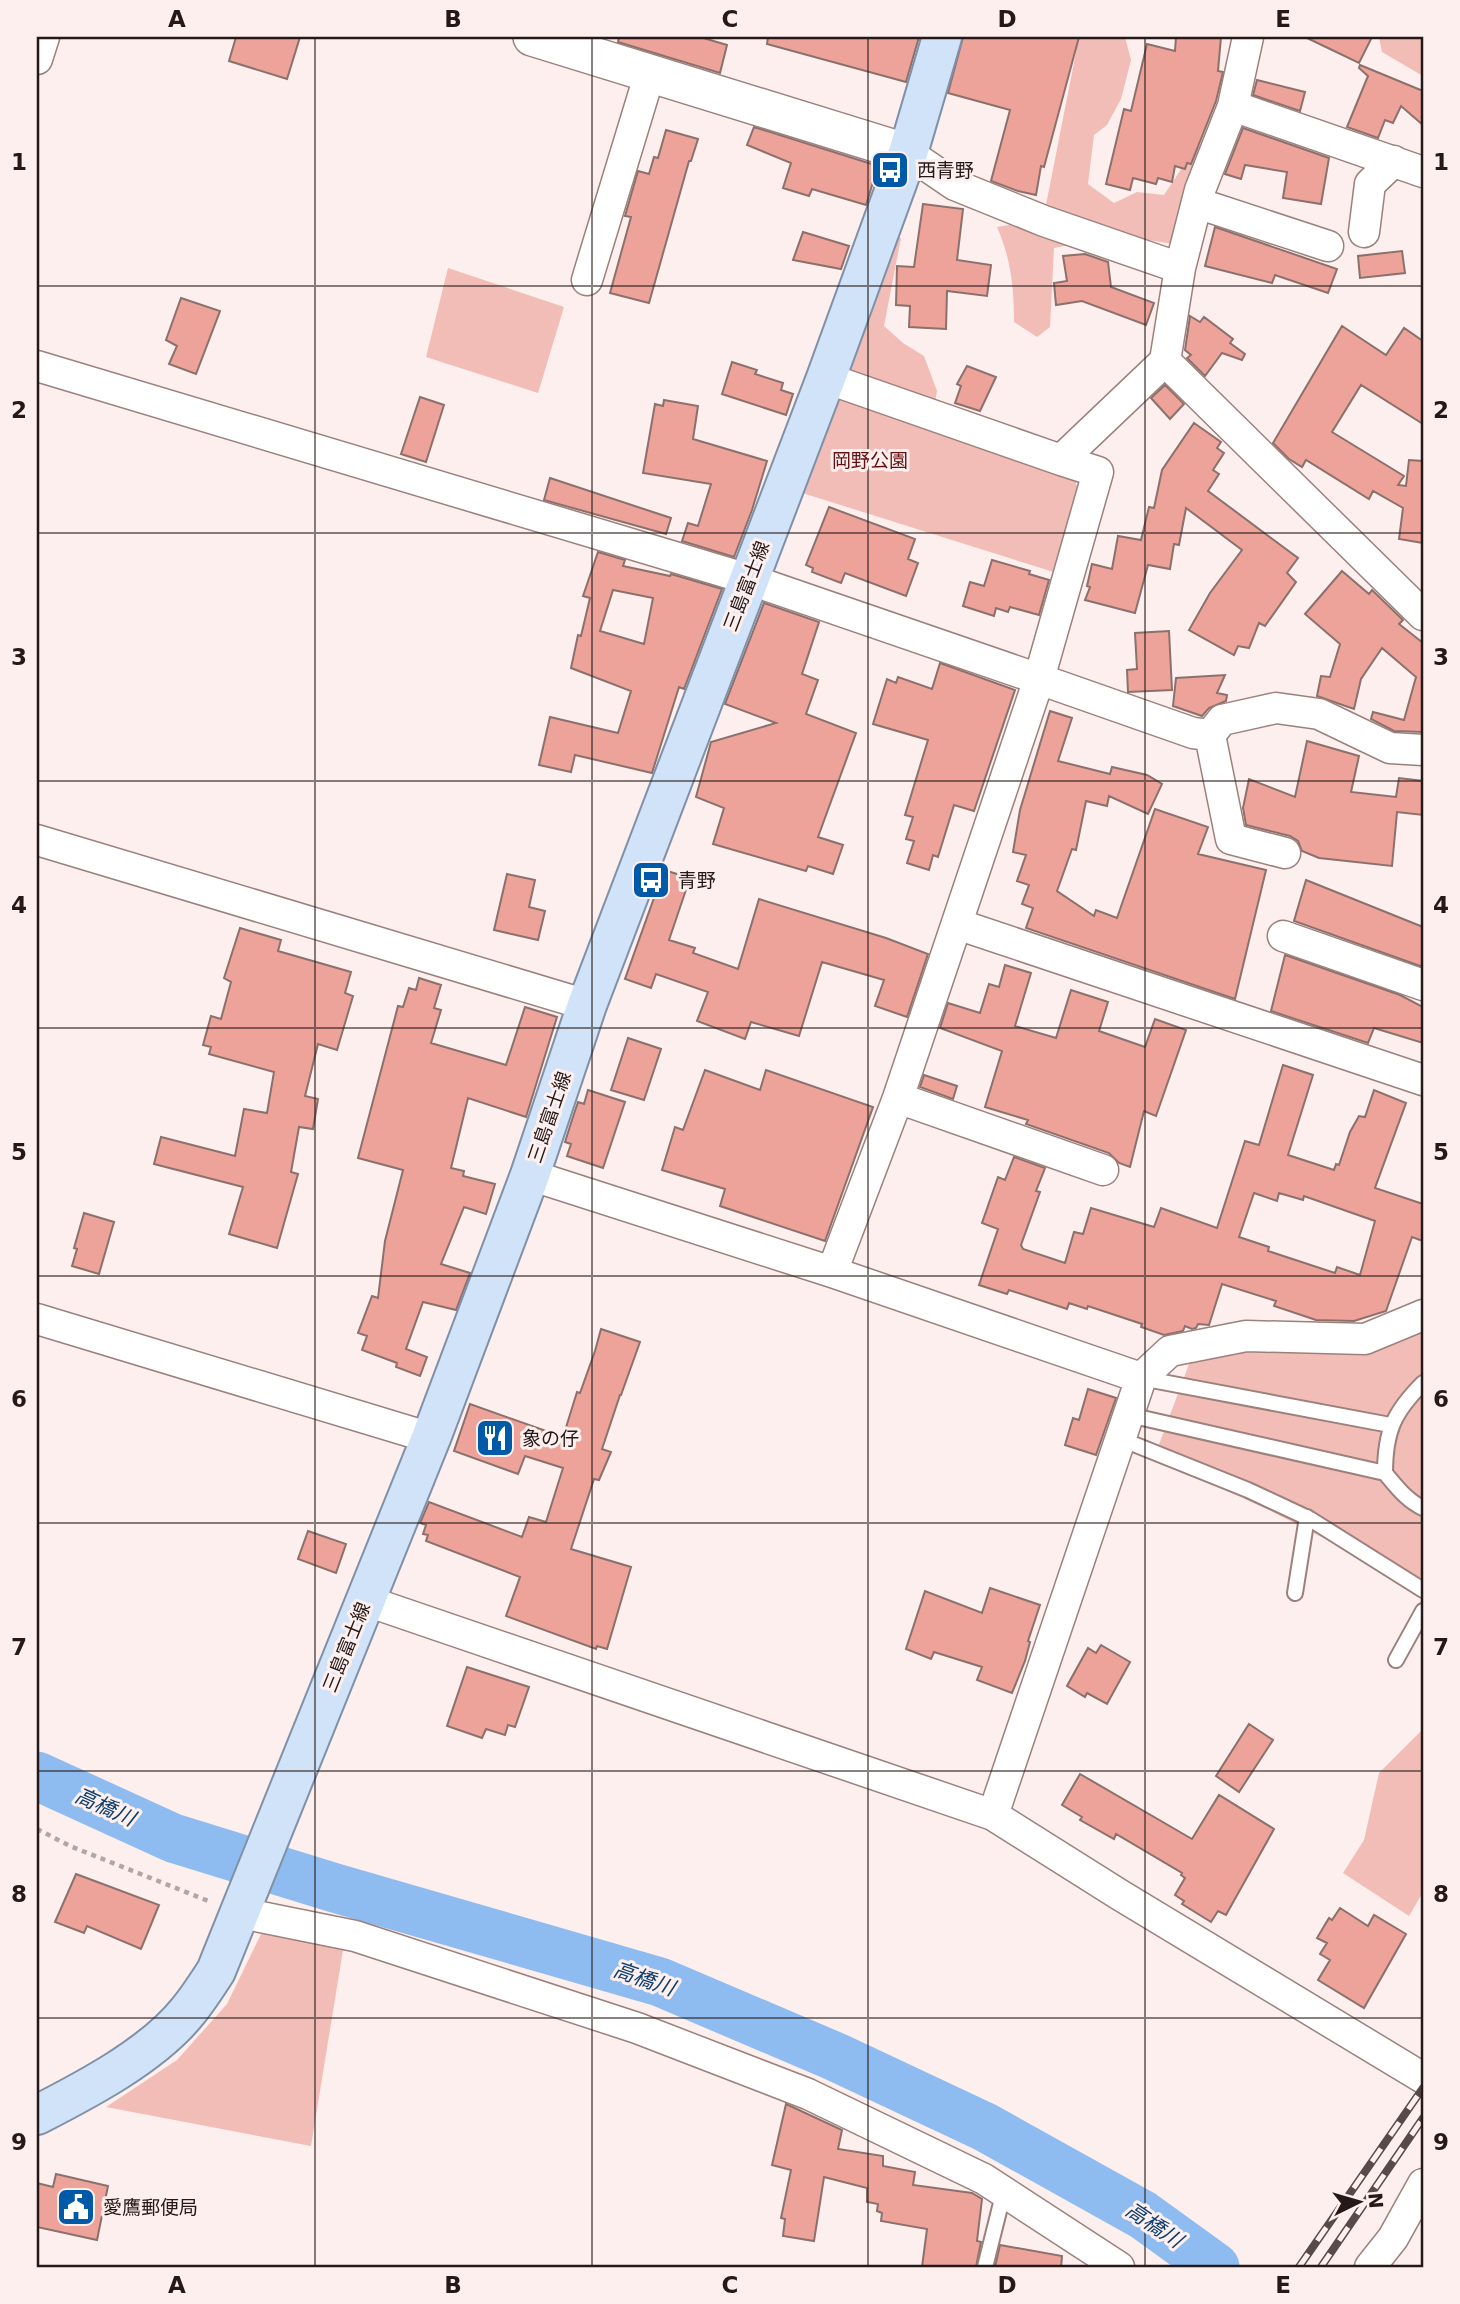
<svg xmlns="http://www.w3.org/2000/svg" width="1460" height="2304" viewBox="0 0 1460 2304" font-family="'DejaVu Sans','Noto Sans JP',sans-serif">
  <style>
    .green { fill: #f2bdb7 }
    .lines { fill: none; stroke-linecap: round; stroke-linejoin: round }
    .river { stroke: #8ebcf1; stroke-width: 49 }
    .building { fill: #eea39a; stroke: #8b706c; stroke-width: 2; fill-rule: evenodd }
    .service-casing { stroke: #9c807c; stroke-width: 18 }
    .minor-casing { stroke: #9c807c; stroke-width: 33 }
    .tertiary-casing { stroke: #9c807c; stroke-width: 40 }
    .primary-casing { stroke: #8090a7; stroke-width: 42 }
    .path { stroke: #b2a6a5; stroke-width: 4.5; stroke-dasharray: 5 5; stroke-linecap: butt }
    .service { stroke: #fff; stroke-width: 14 }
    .minor { stroke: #fff; stroke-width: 30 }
    .tertiary { stroke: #fff; stroke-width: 37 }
    .primary { stroke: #d0e3f8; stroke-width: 38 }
    .rail-casing { stroke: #564b4a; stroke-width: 8 }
    .rail { stroke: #fcefee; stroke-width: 5; stroke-dasharray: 16; stroke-linecap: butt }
    .grid { fill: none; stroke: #241918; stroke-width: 2; stroke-opacity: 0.55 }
    .labels { text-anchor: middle; stroke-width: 6; stroke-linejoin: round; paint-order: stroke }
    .poi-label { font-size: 19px; fill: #241918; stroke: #fcefee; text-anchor: start }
    .park-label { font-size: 19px; fill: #670f10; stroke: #fcefee }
    .street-label { font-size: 19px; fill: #241918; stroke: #fcefee }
    .water-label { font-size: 21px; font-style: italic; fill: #0d3d6d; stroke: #fcefee }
    .neatline { fill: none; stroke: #241918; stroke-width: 2.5 }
    .grid-label { font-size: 23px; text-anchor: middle; font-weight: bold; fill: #241918 }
  </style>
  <rect width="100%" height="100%" fill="#fcefee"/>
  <path class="green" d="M 1079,37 L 1125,37 L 1131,60 L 1121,99 L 1107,125 L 1094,135 L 1088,184 L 1114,203 L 1137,192 L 1164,195 L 1197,145 L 1210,149 L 1186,246 L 1117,235 L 1054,248 L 1050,327 L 1037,337 L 1014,322 C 1014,288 1011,259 997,227 L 1009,225 L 1046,205 Z
    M 1379,37 L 1423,37 L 1423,76 L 1382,52 Z
    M 891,233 L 901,238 L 884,326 L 903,343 L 924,356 L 937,391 L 934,409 L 839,374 Z
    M 448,268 L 564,307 L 538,393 L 426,357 Z
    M 833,393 L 1073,474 L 1080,496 L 1060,574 L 796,491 Z
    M 1423,1315 L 1423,1596 L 1339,1546 L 1267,1509 L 1154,1458 L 1189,1364 L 1223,1331 L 1365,1339 Z
    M 1423,1729 L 1423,1892 L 1409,1916 L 1343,1873 L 1364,1840 L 1379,1773 Z
    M 262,1932 L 344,1944 L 311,2146 L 106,2107 L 177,2060 L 227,2004 Z"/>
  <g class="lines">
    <path class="river" d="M 37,1776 L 173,1838 L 335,1888 L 660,1982 L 836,2057 L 985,2127 L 1143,2215 L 1215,2267"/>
  </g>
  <path class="building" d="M 236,37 L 300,37 L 287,79 L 229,61 Z
    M 619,37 L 700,37 L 727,45 L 720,73 L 618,42 Z
    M 768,37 L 919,37 L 906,82 L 767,44 Z
    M 963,37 L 1079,37 L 1044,167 L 1041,166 L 1036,195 L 1018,191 L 991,181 L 1010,110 L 948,93 Z
    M 1176,37 L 1221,37 L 1218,71 L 1223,72 L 1216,101 L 1191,164 L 1187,163 L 1185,169 L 1175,166 L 1172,182 L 1158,178 L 1156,184 L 1133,178 L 1130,190 L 1106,184 L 1124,109 L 1131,111 L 1147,44 L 1175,51 Z
    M 1305,37 L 1372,37 L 1359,63 Z
    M 1360,65 L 1423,91 L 1423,125 L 1401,106 L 1393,123 L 1385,120 L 1378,138 L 1347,127 L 1368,76 L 1359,68 Z
    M 1257,80 L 1305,92 L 1300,111 L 1253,95 Z
    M 754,127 L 878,166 L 866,205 L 812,189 L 809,196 L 783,188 L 791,163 L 747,145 Z
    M 1243,128 L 1329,158 L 1321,204 L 1283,198 L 1287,172 L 1245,165 L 1241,179 L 1225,174 Z
    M 666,130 L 698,139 L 691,161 L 689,161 L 649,303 L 610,293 L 631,217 L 625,216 L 638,171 L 649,174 L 654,157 L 658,158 Z
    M 923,204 L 963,209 L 957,260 L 991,265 L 987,296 L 947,291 L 946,329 L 909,327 L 910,306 L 896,305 L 897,266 L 914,267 Z
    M 1215,227 L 1337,269 L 1328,293 L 1275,275 L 1272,283 L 1205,266 Z
    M 803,232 L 849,246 L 841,269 L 793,260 Z
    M 1402,251 L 1405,273 L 1360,278 L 1358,256 Z
    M 1085,254 L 1108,262 L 1111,287 L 1154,303 L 1146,325 L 1082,301 L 1056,305 L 1054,283 L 1067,281 L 1063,256 Z
    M 181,298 L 220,311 L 196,374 L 169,364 L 177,346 L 166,340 Z
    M 1190,316 L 1200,322 L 1204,317 L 1233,339 L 1230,343 L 1245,354 L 1242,360 L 1222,353 L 1205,376 L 1187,358 L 1191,355 L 1185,350 Z
    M 1342,326 L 1386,355 L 1404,328 L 1423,341 L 1423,424 L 1361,385 L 1332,432 L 1404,476 L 1398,485 L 1406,486 L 1409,460 L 1423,461 L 1423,543 L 1399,539 L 1403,508 L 1373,491 L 1369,499 L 1306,460 L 1302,467 L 1289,459 L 1273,443 Z
    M 732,362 L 757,370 L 755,374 L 783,383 L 781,390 L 793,394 L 786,415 L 722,394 Z
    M 967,366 L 996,377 L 980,411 L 955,403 L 961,386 L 957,384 Z
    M 1165,385 L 1184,404 L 1170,419 L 1151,398 Z
    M 420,397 L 444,405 L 426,462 L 401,454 Z
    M 664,400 L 698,406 L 693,439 L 767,461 L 752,510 L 734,557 L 682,541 L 688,523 L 698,526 L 711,484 L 643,473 L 655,404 L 663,406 Z
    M 1194,423 L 1221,442 L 1217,448 L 1224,453 L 1213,470 L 1219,474 L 1208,491 L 1298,558 L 1287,573 L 1296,582 L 1265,626 L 1259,623 L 1249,648 L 1238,646 L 1234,655 L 1189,630 L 1210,593 L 1242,550 L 1186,508 L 1179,545 L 1174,544 L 1170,569 L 1148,565 L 1135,613 L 1085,600 L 1090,587 L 1087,586 L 1092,564 L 1112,569 L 1118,536 L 1141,540 L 1149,507 L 1154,508 L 1162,470 Z
    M 550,478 L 671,518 L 666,534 L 544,500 Z
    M 829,507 L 915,539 L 908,559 L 918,563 L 906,596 L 845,573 L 841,583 L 812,572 L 813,568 L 806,565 Z
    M 598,552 L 625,560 L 623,566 L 670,576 L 671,574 L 722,589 L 684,689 L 679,687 L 652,773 L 575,755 L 571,772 L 539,765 L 550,717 L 618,733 L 631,691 L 571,668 L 578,635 L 581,636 L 590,598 L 583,596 ZM 613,590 L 653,598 L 644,644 L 600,631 Z
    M 992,560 L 1030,571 L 1029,574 L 1049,580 L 1039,615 L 1010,607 L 1008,612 L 996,608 L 994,616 L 963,606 L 970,582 L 984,586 Z
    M 1342,571 L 1369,594 L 1372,590 L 1403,620 L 1399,624 L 1423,643 L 1423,732 L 1394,731 L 1371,719 L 1373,712 L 1404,720 L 1416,677 L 1382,648 L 1361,679 L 1354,709 L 1317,696 L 1321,676 L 1330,677 L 1340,644 L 1305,614 Z
    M 764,603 L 819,622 L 802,674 L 818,680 L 806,714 L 856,733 L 818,837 L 843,845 L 833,874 L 808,866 L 806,871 L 713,844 L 724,808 L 696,797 L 711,742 L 776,723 L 725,704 Z
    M 1169,631 L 1172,690 L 1128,692 L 1127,670 L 1137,669 L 1135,633 Z
    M 940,663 L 1015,690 L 974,811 L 954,805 L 938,857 L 933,855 L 929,870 L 907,863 L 914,841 L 906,839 L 913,817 L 905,815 L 928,740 L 873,724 L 887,679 L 896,683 L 898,677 L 932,689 Z
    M 1225,675 L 1217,693 L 1227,695 L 1226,701 L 1209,708 L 1202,716 L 1173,706 L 1176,678 Z
    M 1050,711 L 1072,718 L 1058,761 L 1110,774 L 1112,767 L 1147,775 L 1162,784 L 1148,814 L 1109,796 L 1107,806 L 1086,801 L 1076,850 L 1072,849 L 1057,891 L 1094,916 L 1096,910 L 1117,918 L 1155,809 L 1208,827 L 1198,854 L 1266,870 L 1235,999 L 1026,928 L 1033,908 L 1022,904 L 1029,885 L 1017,881 L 1026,855 L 1013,852 L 1020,810 Z
    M 1307,741 L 1359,756 L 1351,792 L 1396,797 L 1399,778 L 1423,781 L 1423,815 L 1397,812 L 1392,866 L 1319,858 L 1302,851 L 1298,841 L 1290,836 L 1246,825 L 1243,808 L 1249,779 L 1295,797 Z
    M 664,870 L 690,878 L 669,940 L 695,948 L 693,953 L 738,969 L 759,899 L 886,938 L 928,954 L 907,1017 L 875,1006 L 884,980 L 822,962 L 799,1036 L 751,1022 L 745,1039 L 697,1021 L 708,992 L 656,974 L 651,988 L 625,979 Z
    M 507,874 L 535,880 L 529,907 L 545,911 L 538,940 L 494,930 Z
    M 1306,880 L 1423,927 L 1423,967 L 1294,921 Z
    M 240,928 L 281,940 L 278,951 L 351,972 L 345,993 L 353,996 L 337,1050 L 318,1044 L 305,1096 L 318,1099 L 313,1129 L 299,1127 L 291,1172 L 298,1174 L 277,1248 L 229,1234 L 243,1187 L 154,1164 L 161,1137 L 235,1156 L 244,1109 L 267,1113 L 274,1072 L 209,1054 L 211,1047 L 203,1045 L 211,1016 L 221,1019 L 231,982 L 224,978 Z
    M 1285,955 L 1400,995 L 1423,1007 L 1423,1043 L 1374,1028 L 1368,1043 L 1271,1011 Z
    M 1005,965 L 1031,973 L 1015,1026 L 1056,1038 L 1071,990 L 1108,1002 L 1099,1031 L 1145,1047 L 1155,1019 L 1186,1030 L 1156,1116 L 1144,1111 L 1130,1167 L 1119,1163 L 1109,1153 L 1026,1124 L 1028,1120 L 985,1107 L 1002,1051 L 940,1028 L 948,1003 L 980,1013 L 989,984 L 999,987 Z
    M 419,978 L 441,985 L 434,1008 L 441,1010 L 431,1043 L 506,1065 L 525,1007 L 557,1017 L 526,1117 L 468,1098 L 451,1168 L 464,1171 L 463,1176 L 495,1184 L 486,1214 L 464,1207 L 441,1264 L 470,1273 L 456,1310 L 423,1302 L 406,1349 L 427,1357 L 420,1376 L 396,1367 L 397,1363 L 362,1350 L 367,1336 L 358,1333 L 372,1296 L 378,1298 L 385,1241 L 403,1170 L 358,1158 L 398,1006 L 403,1007 L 409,988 L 416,990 Z
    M 628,1038 L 661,1049 L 644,1100 L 611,1090 Z
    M 1283,1065 L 1313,1075 L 1288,1155 L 1334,1170 L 1336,1164 L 1339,1165 L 1350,1132 L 1359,1116 L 1365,1117 L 1374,1090 L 1406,1103 L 1375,1188 L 1423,1204 L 1423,1241 L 1412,1237 L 1386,1311 L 1354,1321 L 1316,1320 L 1274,1306 L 1276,1301 L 1222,1284 L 1209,1325 L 1198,1324 L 1196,1328 L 1192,1329 L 1185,1326 L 1183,1331 L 1164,1335 L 1141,1327 L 1142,1324 L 1088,1306 L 1087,1309 L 1069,1303 L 1067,1309 L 1009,1290 L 1007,1294 L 979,1285 L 998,1229 L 982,1223 L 998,1177 L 1005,1180 L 1014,1157 L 1045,1168 L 1036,1191 L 1040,1192 L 1021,1245 L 1023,1249 L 1065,1263 L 1074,1232 L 1083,1234 L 1091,1208 L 1154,1227 L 1161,1208 L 1217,1228 L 1245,1141 L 1259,1145 ZM 1254,1193 L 1277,1201 L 1279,1193 L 1303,1200 L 1304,1196 L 1375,1221 L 1360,1275 L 1337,1267 L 1335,1273 L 1268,1251 L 1269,1247 L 1239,1237 Z
    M 705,1070 L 760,1090 L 766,1070 L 873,1107 L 825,1241 L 720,1206 L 725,1189 L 662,1170 L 675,1127 L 683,1130 Z
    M 924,1075 L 957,1086 L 953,1099 L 920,1087 Z
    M 588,1090 L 625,1102 L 603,1168 L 567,1156 L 571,1144 L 565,1142 L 571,1123 L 578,1102 L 584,1104 Z
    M 84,1213 L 114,1222 L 99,1274 L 72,1266 L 77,1249 L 74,1248 Z
    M 601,1329 L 640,1342 L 621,1395 L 620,1395 L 602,1449 L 611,1452 L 599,1480 L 594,1479 L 571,1549 L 631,1567 L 607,1649 L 597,1646 L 596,1649 L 506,1616 L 520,1577 L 426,1541 L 428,1535 L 423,1534 L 426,1525 L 420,1523 L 429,1502 L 522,1537 L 529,1517 L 546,1522 L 563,1468 L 525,1456 L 518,1474 L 454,1451 L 470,1404 L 563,1437 L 577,1392 L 580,1393 L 595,1351 Z
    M 1088,1389 L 1116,1398 L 1096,1455 L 1065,1445 L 1073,1418 L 1079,1420 Z
    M 308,1531 L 346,1544 L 336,1573 L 298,1559 Z
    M 990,1588 L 1040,1605 L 1028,1641 L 1030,1642 L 1025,1661 L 1012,1693 L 977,1680 L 982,1667 L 934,1652 L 931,1659 L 906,1649 L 925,1591 L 982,1613 Z
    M 1101,1645 L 1130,1662 L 1107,1704 L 1087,1693 L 1085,1697 L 1067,1686 L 1088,1648 L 1096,1653 Z
    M 467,1667 L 529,1687 L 515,1727 L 508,1725 L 505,1735 L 486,1729 L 482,1738 L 447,1726 Z
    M 1249,1724 L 1273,1740 L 1239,1792 L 1216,1776 Z
    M 1080,1774 L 1192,1839 L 1219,1795 L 1274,1829 L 1226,1915 L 1218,1911 L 1211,1922 L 1182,1904 L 1184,1901 L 1175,1895 L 1185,1878 L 1181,1875 L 1182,1873 L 1116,1834 L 1114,1839 L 1080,1820 L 1082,1817 L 1062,1805 Z
    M 76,1874 L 159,1905 L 141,1949 L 87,1926 L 84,1933 L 55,1922 Z
    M 1340,1908 L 1368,1926 L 1374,1915 L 1406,1934 L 1364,2008 L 1318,1980 L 1330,1960 L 1320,1954 L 1327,1943 L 1317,1938 L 1329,1918 L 1332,1920 Z
    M 786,2104 L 842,2130 L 838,2149 L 883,2156 L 883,2166 L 915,2172 L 913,2185 L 972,2193 L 982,2199 L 977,2241 L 981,2242 L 976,2267 L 922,2267 L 927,2229 L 881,2221 L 882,2213 L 877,2211 L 878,2204 L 867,2202 L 867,2188 L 824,2177 L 814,2241 L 783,2236 L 785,2219 L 781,2218 L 791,2170 L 772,2165 Z
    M 56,2174 L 108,2186 L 97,2240 L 37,2227 L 37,2183 L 53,2187 Z
    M 1000,2245 L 1062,2256 L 1061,2267 L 995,2267 Z"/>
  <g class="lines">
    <defs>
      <path id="service" d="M 1141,1378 L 1390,1425
        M 1129,1415 L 1385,1473 C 1396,1486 1407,1501 1423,1508
        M 1121,1439 L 1248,1490 L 1310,1519 L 1423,1590
        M 1385,1473 C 1385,1431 1394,1412 1423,1383
        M 1295,1593 L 1307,1517
        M 1396,1660 L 1423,1611
        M 985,2267 L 1004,2191"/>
      <path id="minor" d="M 37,59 L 44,37
        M 1233,106 L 1423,172
        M 908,153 L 955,185 L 1044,221 L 1180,268
        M 1197,203 L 1328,246
        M 1364,232 L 1370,184 L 1394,161
        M 587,280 L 650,73
        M 1165,361 L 1180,268 L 1200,190 L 1233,106 L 1248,37
        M 37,366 L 748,579 L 1039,679 L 898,1098 L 832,1272
        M 826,378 L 1061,460 L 1165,361 L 1423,615
        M 1061,460 L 1098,472 L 1039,679 L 1193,733 L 1210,735 L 1222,720 L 1276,708 L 1319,714 L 1390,748 L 1423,750
        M 1210,735 L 1231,839 L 1285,853
        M 37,840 L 587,1005
        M 957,924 L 1423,1080
        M 1283,936 L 1423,985
        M 898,1098 L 1103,1170
        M 530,1175 L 832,1272 L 1141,1378 L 993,1815
        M 37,1319 L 431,1438
        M 1141,1378 L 1170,1351 L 1246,1336 L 1365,1339 L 1423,1315
        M 364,1600 L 993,1815 L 1120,1895 L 1423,2078
        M 241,1913 L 355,1936 L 637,2028 L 808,2094 L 984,2179 L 1119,2267
        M 1370,2267 L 1393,2238 L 1423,2184"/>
      <path id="tertiary" d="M 532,37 L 908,153"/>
      <path id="primary" d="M 37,2115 C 86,2090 153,2055 188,2011 C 198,1999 207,1985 216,1971 L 431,1438 L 530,1175 L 587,1005 L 826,378 L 908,153 L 942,37"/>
    </defs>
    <use href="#service" class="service-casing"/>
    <use href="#minor" class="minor-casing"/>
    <use href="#tertiary" class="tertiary-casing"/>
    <use href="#primary" class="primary-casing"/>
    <path class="path" d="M 37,1829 L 70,1846 L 211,1902"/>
    <use href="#service" class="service"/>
    <use href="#minor" class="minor"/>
    <use href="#tertiary" class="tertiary"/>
    <use href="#primary" class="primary"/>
    <defs>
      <path id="rail" d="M 1299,2267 L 1423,2088
        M 1321,2267 L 1423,2118"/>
    </defs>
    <use href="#rail" class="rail-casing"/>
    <use href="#rail" class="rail"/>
  </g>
  <path class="grid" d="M 315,37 L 315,2267M 592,37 L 592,2267M 868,37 L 868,2267M 1145,37 L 1145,2267M 37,286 L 1423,286M 37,533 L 1423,533M 37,781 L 1423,781M 37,1028 L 1423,1028M 37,1276 L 1423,1276M 37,1523 L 1423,1523M 37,1771 L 1423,1771M 37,2018 L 1423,2018"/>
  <defs>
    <symbol id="bus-square" viewBox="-11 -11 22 22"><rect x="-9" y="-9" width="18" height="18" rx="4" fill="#005aa8" stroke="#fcefee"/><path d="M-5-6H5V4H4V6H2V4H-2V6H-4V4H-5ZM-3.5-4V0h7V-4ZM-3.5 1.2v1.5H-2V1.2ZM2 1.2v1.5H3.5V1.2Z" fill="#fff"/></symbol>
    <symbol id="restaurant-square" viewBox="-11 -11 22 22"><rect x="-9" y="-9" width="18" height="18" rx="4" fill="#005aa8" stroke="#fcefee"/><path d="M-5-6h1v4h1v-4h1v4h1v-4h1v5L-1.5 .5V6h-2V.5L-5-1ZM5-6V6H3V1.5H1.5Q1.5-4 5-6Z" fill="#fff"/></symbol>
    <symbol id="civic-square" viewBox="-11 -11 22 22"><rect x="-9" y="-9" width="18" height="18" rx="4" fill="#005aa8" stroke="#fcefee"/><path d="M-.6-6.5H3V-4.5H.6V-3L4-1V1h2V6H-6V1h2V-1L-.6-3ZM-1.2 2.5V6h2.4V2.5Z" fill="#fff"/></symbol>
  </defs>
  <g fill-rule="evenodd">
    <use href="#bus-square" x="868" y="148" width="44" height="44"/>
    <use href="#bus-square" x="629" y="858" width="44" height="44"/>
    <use href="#restaurant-square" x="473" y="1416" width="44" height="44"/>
    <use href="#civic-square" x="54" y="2185" width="44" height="44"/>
  </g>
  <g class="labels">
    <g class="poi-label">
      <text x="917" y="177">西青野</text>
      <text x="678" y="887">青野</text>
      <text x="522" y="1445">象の仔</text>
      <text x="103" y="2214">愛鷹郵便局</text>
    </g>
    <g class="park-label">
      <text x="870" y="467">岡野公園</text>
    </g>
    <g class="street-label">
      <text transform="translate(746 586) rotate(-69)" y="7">三島富士線</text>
      <text transform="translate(549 1117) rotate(-71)" y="7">三島富士線</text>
      <text transform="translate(346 1647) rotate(-68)" y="7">三島富士線</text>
    </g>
    <g class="water-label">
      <text transform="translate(105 1807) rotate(24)" y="7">高橋川</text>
      <text transform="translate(644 1979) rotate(19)" y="7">高橋川</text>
      <text transform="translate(1154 2225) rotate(34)" y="7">高橋川</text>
    </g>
  </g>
  <rect width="1460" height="2304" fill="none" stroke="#fcefee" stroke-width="77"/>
  <g transform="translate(1359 2202) rotate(85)" stroke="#fcefee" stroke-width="5" paint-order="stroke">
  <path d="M0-5L12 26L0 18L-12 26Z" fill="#241918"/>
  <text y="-10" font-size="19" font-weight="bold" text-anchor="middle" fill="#241918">N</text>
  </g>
  <rect x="38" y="38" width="1384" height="2228" class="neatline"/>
  <g class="grid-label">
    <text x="177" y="27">A</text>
    <text x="453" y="27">B</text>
    <text x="730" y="27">C</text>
    <text x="1007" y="27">D</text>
    <text x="1283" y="27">E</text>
    <text x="19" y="170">1</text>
    <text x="1441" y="170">1</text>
    <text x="19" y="418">2</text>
    <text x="1441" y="418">2</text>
    <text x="19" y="665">3</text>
    <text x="1441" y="665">3</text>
    <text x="19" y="913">4</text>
    <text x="1441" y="913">4</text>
    <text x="19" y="1160">5</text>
    <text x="1441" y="1160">5</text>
    <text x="19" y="1407">6</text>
    <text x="1441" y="1407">6</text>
    <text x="19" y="1655">7</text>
    <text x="1441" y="1655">7</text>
    <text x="19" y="1902">8</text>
    <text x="1441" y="1902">8</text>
    <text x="19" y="2150">9</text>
    <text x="1441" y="2150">9</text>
    <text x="177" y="2293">A</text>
    <text x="453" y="2293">B</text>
    <text x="730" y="2293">C</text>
    <text x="1007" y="2293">D</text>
    <text x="1283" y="2293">E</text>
  </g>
</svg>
